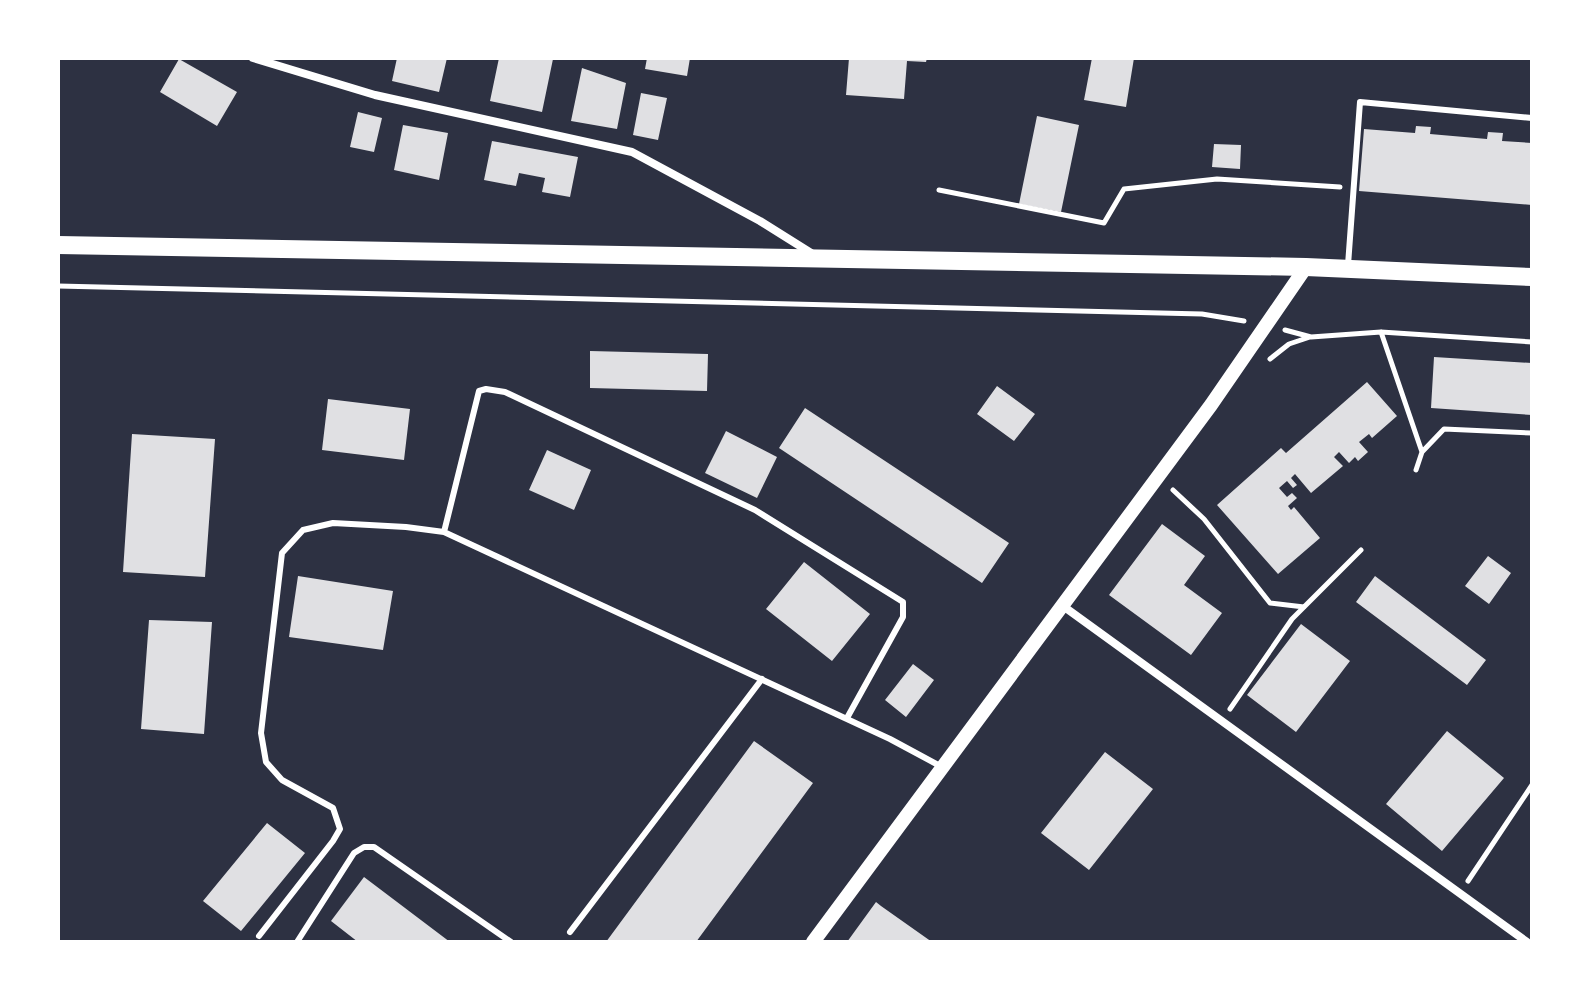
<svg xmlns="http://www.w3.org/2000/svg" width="1590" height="1000" viewBox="0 0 1590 1000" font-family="Mulish,sans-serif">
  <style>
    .building { fill: #e0e0e3 }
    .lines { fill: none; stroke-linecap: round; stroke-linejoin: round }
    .path { stroke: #fff; stroke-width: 5 }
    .service { stroke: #fff; stroke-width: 6 }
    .minor { stroke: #fff; stroke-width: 8 }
    .tertiary { stroke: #fff; stroke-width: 14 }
    .primary { stroke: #fff; stroke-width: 18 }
  </style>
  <rect width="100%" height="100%" fill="#2d3142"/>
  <path class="building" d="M 397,58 L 447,58 L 439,92 L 392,81 Z
    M 499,58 L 553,59 L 542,112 L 490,101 Z
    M 647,58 L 690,58 L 687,76 L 645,69 Z
    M 849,58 L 927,58 L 926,62 L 907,61 L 904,99 L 846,95 Z
    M 1092,58 L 1134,58 L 1126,107 L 1084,100 Z
    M 179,59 L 237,92 L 217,126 L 160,92 Z
    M 582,68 L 626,83 L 617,129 L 571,121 Z
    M 641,93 L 667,98 L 658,140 L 633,135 Z
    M 358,112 L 382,118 L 374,152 L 350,147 Z
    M 1037,116 L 1079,125 L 1061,212 L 1019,204 Z
    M 403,125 L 448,133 L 439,180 L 394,170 Z
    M 1416,126 L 1431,127 L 1430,134 L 1487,139 L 1488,132 L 1503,133 L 1502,141 L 1532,143 L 1532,205 L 1359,191 L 1364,129 L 1415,133 Z
    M 492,141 L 578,157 L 570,197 L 542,192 L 545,178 L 519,173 L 516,186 L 484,180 Z
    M 1214,144 L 1241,145 L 1240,169 L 1212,167 Z
    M 590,351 L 708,354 L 707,391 L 590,388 Z
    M 1434,357 L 1532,363 L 1532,415 L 1431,408 Z
    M 1367,382 L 1397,416 L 1372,438 L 1369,434 L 1359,442 L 1368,452 L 1358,461 L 1355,457 L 1349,463 L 1339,452 L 1334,457 L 1343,466 L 1311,493 L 1295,474 L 1291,478 L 1297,485 L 1293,488 L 1287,481 L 1279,488 L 1287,497 L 1292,493 L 1297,498 L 1288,506 L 1291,510 L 1294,507 L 1320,538 L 1278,574 L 1217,505 L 1281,448 L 1286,453 Z
    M 997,386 L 1035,414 L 1014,441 L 977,414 Z
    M 328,399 L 410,409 L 404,460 L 322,450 Z
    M 805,408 L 1009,543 L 982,583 L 779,448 Z
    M 726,431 L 777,457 L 757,498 L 705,473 Z
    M 132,434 L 215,439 L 205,577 L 123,572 Z
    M 547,450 L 591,470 L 574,510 L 529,490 Z
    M 1162,524 L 1205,556 L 1184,585 L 1222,613 L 1191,655 L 1109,595 Z
    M 1488,556 L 1511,573 L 1489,604 L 1465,586 Z
    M 804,562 L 870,614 L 832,661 L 766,609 Z
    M 298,576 L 393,591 L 383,650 L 289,637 Z
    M 1375,576 L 1486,660 L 1467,685 L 1356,602 Z
    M 149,620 L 212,622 L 204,734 L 141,729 Z
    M 1301,624 L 1350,661 L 1296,732 L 1247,695 Z
    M 913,664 L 934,680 L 906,717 L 885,700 Z
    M 1447,731 L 1504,778 L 1442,851 L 1386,804 Z
    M 754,741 L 813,783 L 696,942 L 606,942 Z
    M 1105,752 L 1153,789 L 1089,870 L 1041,833 Z
    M 267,823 L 305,853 L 241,931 L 203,901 Z
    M 364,877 L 450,942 L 358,942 L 331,921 Z
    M 876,902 L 881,906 L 932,942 L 847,942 Z"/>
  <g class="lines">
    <path class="path" d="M 939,190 L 1104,223 L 1124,189 L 1217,179 L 1340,187
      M 58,286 L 1202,314 L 1244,321
      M 1285,330 L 1311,337 L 1381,332 L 1532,342
      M 1381,332 L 1422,452 L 1416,470
      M 1270,359 L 1289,344 L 1310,337
      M 1422,452 L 1444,429 L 1532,433
      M 1173,490 L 1204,519 L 1270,603 L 1304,607
      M 1230,709 L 1292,619 L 1361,550
      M 1468,881 L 1532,785"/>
    <path class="service" d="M 1348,265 L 1360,102 L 1532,118
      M 444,532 L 479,391 L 486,389 L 505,392 L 755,510 L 903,602 L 903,617 L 847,718
      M 570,932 L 762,679
      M 259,936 L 333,841 L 340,829 L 333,808 L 282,780 L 266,762 L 261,733 L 282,553 L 303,530 L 333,523 L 406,527 L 444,532 L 890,739 L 942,767
      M 297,942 L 354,853 L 364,847 L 374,847 L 511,942"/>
    <path class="minor" d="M 253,58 L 375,95 L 632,152 L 760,221 L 811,253
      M 1063,606 L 1527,942"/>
    <path class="tertiary" d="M 813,942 L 1211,405 L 1306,267"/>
    <path class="primary" d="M 58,245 L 1306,267 L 1532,277"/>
  </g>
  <rect width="1590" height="1000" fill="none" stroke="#ffffff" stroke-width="120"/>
</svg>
